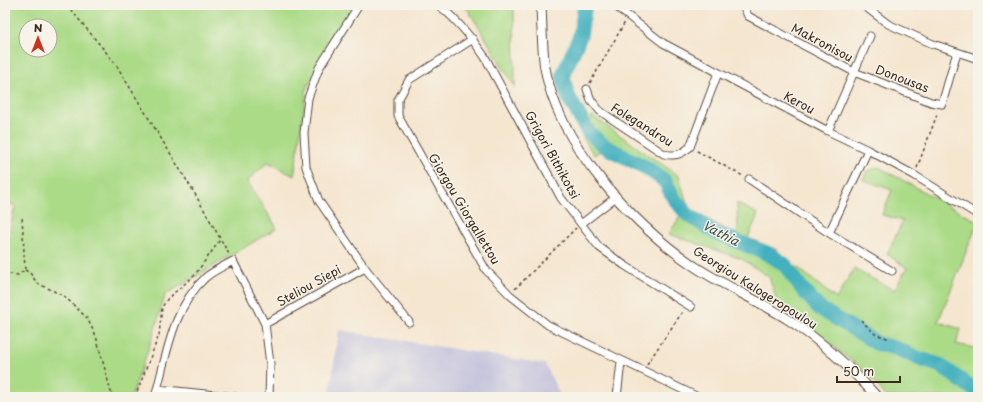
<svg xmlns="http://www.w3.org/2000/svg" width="983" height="402" viewBox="0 0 983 402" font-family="'Playpen Sans',sans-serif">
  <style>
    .industrial { fill: #c2c1dc }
    .green { fill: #acdb88; stroke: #748253; fill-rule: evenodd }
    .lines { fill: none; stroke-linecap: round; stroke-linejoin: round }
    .river { stroke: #42b0be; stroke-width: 15 }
    .service-casing { stroke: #574639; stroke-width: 5.5 }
    .minor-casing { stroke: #574639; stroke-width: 9 }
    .tertiary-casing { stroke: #574639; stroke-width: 11 }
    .path { stroke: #574639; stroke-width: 1.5; stroke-dasharray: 3 3; stroke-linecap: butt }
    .service { stroke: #fff; stroke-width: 3.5 }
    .minor { stroke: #fff; stroke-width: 7 }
    .tertiary { stroke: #fff; stroke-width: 9 }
    .labels { text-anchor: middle; stroke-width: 3; stroke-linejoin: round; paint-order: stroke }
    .street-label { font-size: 12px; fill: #3b2a1e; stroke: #f7f3e8 }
    .water-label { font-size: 13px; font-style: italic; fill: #3d5956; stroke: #f7f3e8 }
  </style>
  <rect width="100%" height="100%" fill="#f7f3e8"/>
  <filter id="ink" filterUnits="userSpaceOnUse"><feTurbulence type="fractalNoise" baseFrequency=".025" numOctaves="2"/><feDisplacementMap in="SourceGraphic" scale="8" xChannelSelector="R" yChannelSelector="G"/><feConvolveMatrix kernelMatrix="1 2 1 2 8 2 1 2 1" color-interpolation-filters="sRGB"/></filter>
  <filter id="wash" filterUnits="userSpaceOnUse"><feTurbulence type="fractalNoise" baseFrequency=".012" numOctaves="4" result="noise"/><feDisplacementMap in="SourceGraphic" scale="16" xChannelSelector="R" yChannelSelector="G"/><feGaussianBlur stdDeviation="0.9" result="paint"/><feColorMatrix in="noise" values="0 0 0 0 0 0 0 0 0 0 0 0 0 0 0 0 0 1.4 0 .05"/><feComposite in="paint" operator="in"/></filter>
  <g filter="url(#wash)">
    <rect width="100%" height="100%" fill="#f5e6d0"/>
    <path class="industrial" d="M 339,330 L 545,364 L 561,397 L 329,397 Z"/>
    <path class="green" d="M 5,5 L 356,5 L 307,87 L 294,176 L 268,162 L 247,181 L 277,228 L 165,295 L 153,336 L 131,397 L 5,397 L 5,331 L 8,324 L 5,312 L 5,255 L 15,206 L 5,201 ZM 26,26 L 50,26 L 50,50 L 26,50 Z
      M 463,5 L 514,5 L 515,87 L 469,11 Z
      M 592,116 L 679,176 L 689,210 L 738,235 L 737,203 L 758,214 L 748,238 L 775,249 L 836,299 L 854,269 L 894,290 L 907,268 L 887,254 L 903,221 L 882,215 L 892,190 L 863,180 L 866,172 L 879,167 L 978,222 L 938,322 L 961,329 L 956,344 L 978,349 L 978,397 L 887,397 L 864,370 L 778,304 L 769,277 L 742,259 L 669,234 L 681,215 L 658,184 L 611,145 L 594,155 L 583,138 Z"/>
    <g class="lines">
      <path class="river" d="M 585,5 L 580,36 L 563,75 L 567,94 L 588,132 L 606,147 L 647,168 L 665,181 L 673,197 L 687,214 L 716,233 L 769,254 L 785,265 L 802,289 L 819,308 L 878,344 L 895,348 L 920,359 L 939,365 L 978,392"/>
    </g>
  </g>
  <g filter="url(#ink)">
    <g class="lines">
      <defs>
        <path id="service" d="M 392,397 L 418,397"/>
        <path id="minor" d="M 359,5 L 319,68 L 308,98 L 304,133 L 306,167 L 319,201 L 365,268 L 409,322
          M 438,5 C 457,19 471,37 485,57 L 561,198 L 599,247 L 624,265 L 691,307
          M 614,5 L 663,43 L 828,131 L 868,150 L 914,175 L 978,215
          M 743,5 L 748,16 L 854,72 L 931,102 L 942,104 L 957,52
          M 863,5 L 888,24 L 933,44 L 978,59
          M 473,39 L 409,80 L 398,100 L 398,116 L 486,270 L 510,295 L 548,325 L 698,397
          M 587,89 L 591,100 L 600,111 L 664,154 C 676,157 681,154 690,147 L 718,73
          M 828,131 L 870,36
          M 749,179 L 829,233 L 892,271
          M 581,224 L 616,197
          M 829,233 L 868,150
          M 265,324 L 365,268
          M 157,389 L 235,397
          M 155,397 C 167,355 172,308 206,277 C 213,271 224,266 233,261 L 265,324 L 270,364 L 269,397
          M 617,397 L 621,362"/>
        <path id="tertiary" d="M 541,5 C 542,26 542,48 545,68 C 558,144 632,224 694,266 C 724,286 758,300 789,320 C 821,341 851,368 877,397"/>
      </defs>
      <use href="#service" class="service-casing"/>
      <use href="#minor" class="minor-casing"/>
      <use href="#tertiary" class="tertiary-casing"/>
      <path class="path" d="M 67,5 L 115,63 L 195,194 L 229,254
        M 590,83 L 625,22
        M 697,151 L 743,176
        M 917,168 L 938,112
        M 5,270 L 10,274 L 18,275 L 25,270 L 22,216
        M 25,270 L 30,273 L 37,283 L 64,296 L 87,318 L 96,336 L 111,392 L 117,397
        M 515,289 L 576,228
        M 861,320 L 875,334 L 890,339
        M 647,364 L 683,311
        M 135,397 L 159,335 L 162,307 L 168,298 L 194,276 L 220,240"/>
      <use href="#service" class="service"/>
      <use href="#minor" class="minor"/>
      <use href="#tertiary" class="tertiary"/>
    </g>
  </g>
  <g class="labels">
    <g class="street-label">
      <text transform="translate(822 43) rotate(28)" y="4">Makronisou</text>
      <text transform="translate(902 79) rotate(21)" y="4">Donousas</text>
      <text transform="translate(799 103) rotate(28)" y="4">Kerou</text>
      <text transform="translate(642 125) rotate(32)" y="4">Folegandrou</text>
      <text transform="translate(552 155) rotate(61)" y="4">Grigori Bithikotsi</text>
      <text transform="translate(464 209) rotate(59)" y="4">Giorgou Giorgallettou</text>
      <text transform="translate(309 286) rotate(-29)" y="4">Steliou Siepi</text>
      <text transform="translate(755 288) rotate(32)" y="4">Georgiou Kalogeropoulou</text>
    </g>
    <g class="water-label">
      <text transform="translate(721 233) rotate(27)" y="5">Vathia</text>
    </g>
  </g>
  <rect width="983" height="402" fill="none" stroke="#f7f3e8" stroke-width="20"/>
  <g transform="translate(38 38)"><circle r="19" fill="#f7f3e8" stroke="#aca397"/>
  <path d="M0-3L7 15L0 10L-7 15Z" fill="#c8321e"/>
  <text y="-6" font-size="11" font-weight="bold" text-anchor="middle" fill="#3b2a1e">N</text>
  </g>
  <path d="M837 376v6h63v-6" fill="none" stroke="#3b2a1e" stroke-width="2"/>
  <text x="843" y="376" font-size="12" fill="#3b2a1e" stroke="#f7f3e8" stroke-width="3" paint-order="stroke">50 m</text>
</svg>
